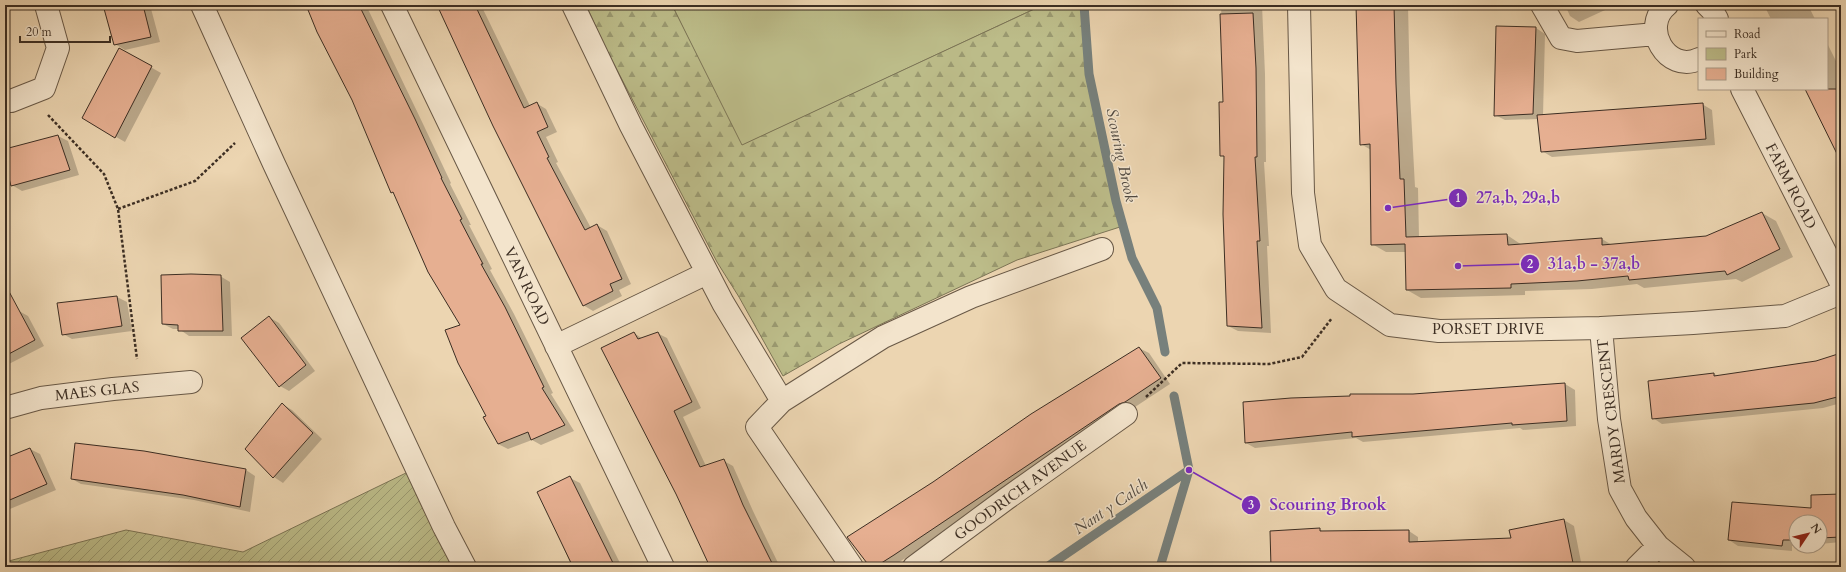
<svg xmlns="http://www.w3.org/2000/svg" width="1846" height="572" viewBox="0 0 1846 572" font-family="Cardo,serif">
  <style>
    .green { fill: #bcbc89; stroke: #7c7556 }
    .forest { fill: url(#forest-firs); stroke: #7c7556 }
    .garden { fill: url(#garden-furrows); stroke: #7c7556 }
    .shadow { fill: #0003 }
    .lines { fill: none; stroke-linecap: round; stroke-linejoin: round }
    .stream { stroke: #77807c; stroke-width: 9 }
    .building { fill: #e6af91; stroke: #3c2e23 }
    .minor-casing { stroke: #685846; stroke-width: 24 }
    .path { stroke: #3c2e23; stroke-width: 2.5; stroke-dasharray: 3 2; stroke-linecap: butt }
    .minor { stroke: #f3e4cc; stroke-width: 22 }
    .labels { text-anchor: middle; stroke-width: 3; stroke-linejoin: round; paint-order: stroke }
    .street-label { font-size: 15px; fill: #3c2e23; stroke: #f3e4cc }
    .water-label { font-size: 16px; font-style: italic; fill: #504941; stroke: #f3e4cc }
    .leader { fill: none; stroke: #7b2cbf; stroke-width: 1.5 }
    .callout-dot { fill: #7b2cbf; stroke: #f3e4cc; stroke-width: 1.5 }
    .mark-label { font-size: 12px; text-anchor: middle; font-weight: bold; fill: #fff }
    .callout-label { font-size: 16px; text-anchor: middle; font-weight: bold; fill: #7b2cbf; stroke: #f3e4cc; stroke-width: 3; stroke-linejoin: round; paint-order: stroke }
  </style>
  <defs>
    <pattern id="forest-firs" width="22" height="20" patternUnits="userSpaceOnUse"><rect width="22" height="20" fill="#bcbc89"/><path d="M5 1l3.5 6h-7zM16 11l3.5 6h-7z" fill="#9a9970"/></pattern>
    <pattern id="garden-furrows" width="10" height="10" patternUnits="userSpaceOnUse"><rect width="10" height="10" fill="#bcbc89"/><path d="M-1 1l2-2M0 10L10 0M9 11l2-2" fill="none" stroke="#9a9970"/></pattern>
  </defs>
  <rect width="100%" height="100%" fill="#ecd5b1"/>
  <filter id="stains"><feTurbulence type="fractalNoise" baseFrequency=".005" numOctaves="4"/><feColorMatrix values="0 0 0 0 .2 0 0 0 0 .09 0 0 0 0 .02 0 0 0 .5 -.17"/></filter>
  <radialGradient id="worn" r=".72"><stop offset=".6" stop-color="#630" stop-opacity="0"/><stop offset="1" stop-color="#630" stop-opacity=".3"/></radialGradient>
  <path class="green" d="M 672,5 L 1043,5 L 741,146 Z"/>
  <path class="forest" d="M 586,5 L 672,5 L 742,145 L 1043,5 L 1084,5 L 1089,74 L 1123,226 L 1017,260 L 839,344 L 783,376 L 739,297 L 717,262 L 604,45 Z"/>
  <path class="garden" d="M 408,472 L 457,567 L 5,567 L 5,562 L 126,530 L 243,552 Z"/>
  <path class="shadow" d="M 105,5 L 150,5 L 160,42 L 125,50 L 115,44 Z
    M 306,5 L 366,5 L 424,126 L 451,183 L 450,184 L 471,225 L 469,225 L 492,269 L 490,270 L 514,314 L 553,393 L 551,394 L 574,431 L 541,445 L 532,440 L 508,449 L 498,444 L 488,416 L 461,325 L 395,194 L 392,192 L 353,100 Z
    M 437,5 L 481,5 L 530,106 L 536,103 L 546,109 L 557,132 L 546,137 L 558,162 L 556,163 L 591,228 L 597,225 L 607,231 L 631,284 L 619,290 L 622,296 L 593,311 L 583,305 Z
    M 1221,5 L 1262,5 L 1265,74 L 1266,162 L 1264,162 L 1269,246 L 1267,246 L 1271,333 L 1238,331 L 1228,326 L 1225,157 L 1221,155 L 1224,103 Z
    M 1358,5 L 1408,5 L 1410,93 L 1415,187 L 1418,188 L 1419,237 L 1507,235 L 1522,245 L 1602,239 L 1612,245 L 1707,237 L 1762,213 L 1776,221 L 1793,257 L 1742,282 L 1736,279 L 1644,288 L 1637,284 L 1592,289 L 1525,291 L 1525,295 L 1421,298 L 1407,290 L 1406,252 L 1386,252 L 1372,244 L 1371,150 L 1361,144 Z
    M 1565,5 L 1616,5 L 1579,22 L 1570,16 Z
    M 1764,5 L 1808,5 L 1815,19 L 1771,19 Z
    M 1536,28 L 1545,34 L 1543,116 L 1702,104 L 1712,110 L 1715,145 L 1552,157 L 1542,151 L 1538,119 L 1505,120 L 1495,115 Z
    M 1827,43 L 1841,71 L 1841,137 L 1806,89 L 1827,89 Z
    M 119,49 L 161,73 L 125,142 L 83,118 Z
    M 58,136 L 68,141 L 79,175 L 22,191 L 12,185 L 5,159 L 5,151 Z
    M 220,276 L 230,282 L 232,336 L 189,336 L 179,329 L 173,329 L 163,324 Z
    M 117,297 L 127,302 L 132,331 L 72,339 L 63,334 L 59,304 Z
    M 19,311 L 28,316 L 44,346 L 5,366 L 5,317 Z
    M 269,317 L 279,323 L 315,371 L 289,391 L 280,386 Z
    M 634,333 L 643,339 L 657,333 L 667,338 L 701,408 L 683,417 L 706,466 L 724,461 L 733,466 L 753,511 L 780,567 L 711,567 Z
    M 1139,348 L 1149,353 L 1170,384 L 1135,407 L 1129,409 L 892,567 L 871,567 L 934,482 Z
    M 1841,355 L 1841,403 L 1823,408 L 1662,424 L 1653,418 L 1714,374 L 1718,376 L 1816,362 Z
    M 1565,384 L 1575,390 L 1576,426 L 1523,430 L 1520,428 L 1363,442 L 1356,438 L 1255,448 L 1246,443 L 1413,395 Z
    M 282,404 L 292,410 L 322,439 L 283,483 L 274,477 Z
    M 30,449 L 40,454 L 56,490 L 5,511 L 5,460 Z
    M 246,470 L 255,476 L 250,512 L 194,500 L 81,484 L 72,479 Z
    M 570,478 L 580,483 L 622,567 L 572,567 L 539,493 Z
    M 1841,496 L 1841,542 L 1820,544 L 1820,522 L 1796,522 L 1796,545 L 1792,546 L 1792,551 L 1738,546 L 1729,540 L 1812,509 Z
    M 1564,520 L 1574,526 L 1582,567 L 1272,567 L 1271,532 L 1319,529 L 1324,532 L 1409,531 L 1418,537 L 1418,543 L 1512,539 Z"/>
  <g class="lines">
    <path class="stream" d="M 1084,5 L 1089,74 L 1116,201 L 1132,258 L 1157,308 L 1165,352
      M 1047,567 L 1189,470
      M 1160,567 L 1189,470 L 1174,396"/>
  </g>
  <path class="building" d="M 103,5 L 143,5 L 151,37 L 114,45 Z
    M 306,5 L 359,5 L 415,119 L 442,178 L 441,178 L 462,219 L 460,220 L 483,264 L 481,264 L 505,307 L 544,387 L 542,388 L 565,425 L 531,440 L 528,432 L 498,444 L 483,417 L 486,416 L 458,363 L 445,330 L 460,325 L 428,272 L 393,192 L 391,193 L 352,100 L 317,32 Z
    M 437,5 L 475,5 L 524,108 L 537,102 L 548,127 L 537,132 L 549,157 L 547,158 L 585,230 L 597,224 L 622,279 L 610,284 L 613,291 L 583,306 L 493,126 Z
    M 1356,5 L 1394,5 L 1396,84 L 1400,179 L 1404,179 L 1406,237 L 1507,234 L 1508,245 L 1602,238 L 1602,245 L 1706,236 L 1762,212 L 1780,249 L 1727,275 L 1725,271 L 1629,280 L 1628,276 L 1577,281 L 1511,284 L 1511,288 L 1406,290 L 1405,244 L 1371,245 L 1370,144 L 1360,145 Z
    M 1253,13 L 1256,68 L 1257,157 L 1255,157 L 1260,241 L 1257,241 L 1262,328 L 1227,326 L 1223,214 L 1224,156 L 1220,156 L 1219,102 L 1223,102 L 1220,14 Z
    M 1496,26 L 1536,27 L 1533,114 L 1494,116 Z
    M 119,48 L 152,66 L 115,138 L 82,118 Z
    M 1805,89 L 1841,89 L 1841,162 Z
    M 1703,103 L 1706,139 L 1541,152 L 1537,115 Z
    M 58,135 L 70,170 L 11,186 L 5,163 L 5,149 Z
    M 191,274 L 221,275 L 223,331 L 178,331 L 178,325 L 162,324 L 161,275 Z
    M 5,284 L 35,340 L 5,356 Z
    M 117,296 L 122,326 L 62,335 L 57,303 Z
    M 269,316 L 306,365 L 279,387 L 241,338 Z
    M 634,332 L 638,339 L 658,332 L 692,402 L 674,411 L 700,467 L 724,459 L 743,505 L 774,567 L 710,567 L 676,494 L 601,348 Z
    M 1139,347 L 1161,378 L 1125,402 L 1119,404 L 894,555 L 875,567 L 870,567 L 847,537 L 933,482 L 1031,414 Z
    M 1841,353 L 1841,396 L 1814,403 L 1652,419 L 1648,381 L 1714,373 L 1714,376 L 1816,361 Z
    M 1565,383 L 1567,421 L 1512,425 L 1512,423 L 1352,437 L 1352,432 L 1245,443 L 1243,402 L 1291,398 L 1350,396 L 1350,394 L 1413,394 Z
    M 282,403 L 313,433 L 273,478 L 245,449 Z
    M 75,443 L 144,451 L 246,469 L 240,507 L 183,495 L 71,479 Z
    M 30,448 L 47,484 L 5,502 L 5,458 Z
    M 570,476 L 615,567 L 573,567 L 537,492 Z
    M 1841,494 L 1841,537 L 1820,538 L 1820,522 L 1796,522 L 1796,540 L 1783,540 L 1782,546 L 1728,540 L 1732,502 L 1811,508 L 1811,495 Z
    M 1564,519 L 1573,563 L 1552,567 L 1356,567 L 1356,566 L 1271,567 L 1270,531 L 1320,528 L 1320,531 L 1409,530 L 1409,542 L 1461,540 L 1511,538 L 1509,530 Z"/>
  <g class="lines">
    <defs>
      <path id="minor" d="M 202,5 L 274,164 L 444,527 L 465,567
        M 392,5 L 663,567
        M 573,5 L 631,126 L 723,303 L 782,401 L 757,427 L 852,567
        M 1299,5 L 1303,193 L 1310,245 L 1336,289 L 1390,325 L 1439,331 L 1601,328 L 1693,323 L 1785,316 L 1841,293
        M 1542,5 L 1561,38 L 1577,41 L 1656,34
        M 1667,5 C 1640,27 1667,74 1699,59
        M 1707,5 L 1712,10 L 1717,19
        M 1742,89 L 1841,283
        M 5,101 L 11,101 L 44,88 L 58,48 L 46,5
        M 1601,328 L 1609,419 L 1620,489 L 1636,518 L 1658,546 L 1684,567
        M 556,346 L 707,273
        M 782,401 L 883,337 L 971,297 L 1102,249
        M 5,408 L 41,398 L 113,389 L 191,382
        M 914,567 L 1006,499 L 1126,414
        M 1637,567 L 1658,546"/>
    </defs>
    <use href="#minor" class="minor-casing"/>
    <path class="path" d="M 48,115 L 104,174 L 118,209 L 137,359
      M 118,209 L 195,181 L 235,143
      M 1146,397 L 1182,363 L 1269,364 L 1302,357 L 1332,318"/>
    <use href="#minor" class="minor"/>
  </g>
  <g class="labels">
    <g class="street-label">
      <text transform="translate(1791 186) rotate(63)" y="5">FARM ROAD</text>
      <text transform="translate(527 286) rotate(64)" y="5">VAN ROAD</text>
      <text x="1488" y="334">PORSET DRIVE</text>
      <text transform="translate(97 391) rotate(-6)" y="5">MAES GLAS</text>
      <text transform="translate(1611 411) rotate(-97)" y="5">MARDY CRESCENT</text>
      <text transform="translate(1020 490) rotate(-36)" y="5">GOODRICH AVENUE</text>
    </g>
    <g class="water-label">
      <text transform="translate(1122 155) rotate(78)" y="6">Scouring Brook</text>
      <text transform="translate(1110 506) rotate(-34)" y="6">Nant y Calch</text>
    </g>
  </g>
  <path class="leader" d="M1388 208L1458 198M1458 266L1530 264M1189 470L1251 505"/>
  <g class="callout-dot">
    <circle cx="1388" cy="208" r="4"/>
    <circle cx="1458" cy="266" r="4"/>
    <circle cx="1189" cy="470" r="4"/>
    <circle cx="1458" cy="198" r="10"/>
    <circle cx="1530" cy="264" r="10"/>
    <circle cx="1251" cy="505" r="10"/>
  </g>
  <g class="mark-label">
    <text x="1458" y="202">1</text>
    <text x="1530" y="268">2</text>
    <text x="1251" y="509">3</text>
  </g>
  <g class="callout-label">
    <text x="1518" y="203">27a,b, 29a,b</text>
    <text x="1594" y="269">31a,b - 37a,b</text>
    <text x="1328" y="510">Scouring Brook</text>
  </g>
  <rect width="1846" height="572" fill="none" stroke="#ecd5b1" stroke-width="20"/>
  <rect x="6" y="6" width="1834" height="560" fill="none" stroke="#3c2e23" stroke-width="2"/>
  <rect x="10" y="10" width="1826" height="552" fill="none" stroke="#3c2e23"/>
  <rect x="1698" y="18" width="130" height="72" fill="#f3e4cc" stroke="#aa9b88"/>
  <rect x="1706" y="31" width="20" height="6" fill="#f3e4cc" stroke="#aa9b88"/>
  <text x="1734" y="38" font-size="12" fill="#3c2e23">Road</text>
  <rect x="1706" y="48" width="20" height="12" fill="#bcbc89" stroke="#aa9b88"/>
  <text x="1734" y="58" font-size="12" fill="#3c2e23">Park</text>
  <rect x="1706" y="68" width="20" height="12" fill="#e6af91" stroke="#aa9b88"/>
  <text x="1734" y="78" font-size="12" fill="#3c2e23">Building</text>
  <g transform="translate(1808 534) rotate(55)"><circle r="19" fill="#f3e4cc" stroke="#aa9b88"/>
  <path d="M0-3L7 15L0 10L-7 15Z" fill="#8f2418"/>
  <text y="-6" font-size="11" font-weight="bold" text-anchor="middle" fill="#3c2e23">N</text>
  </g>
  <path d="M20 36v6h90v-6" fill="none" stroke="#3c2e23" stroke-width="2"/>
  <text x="26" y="36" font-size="12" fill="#3c2e23" stroke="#f3e4cc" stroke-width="3" paint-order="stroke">20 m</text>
  <rect width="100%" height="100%" filter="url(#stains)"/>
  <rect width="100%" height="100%" fill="url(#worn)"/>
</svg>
